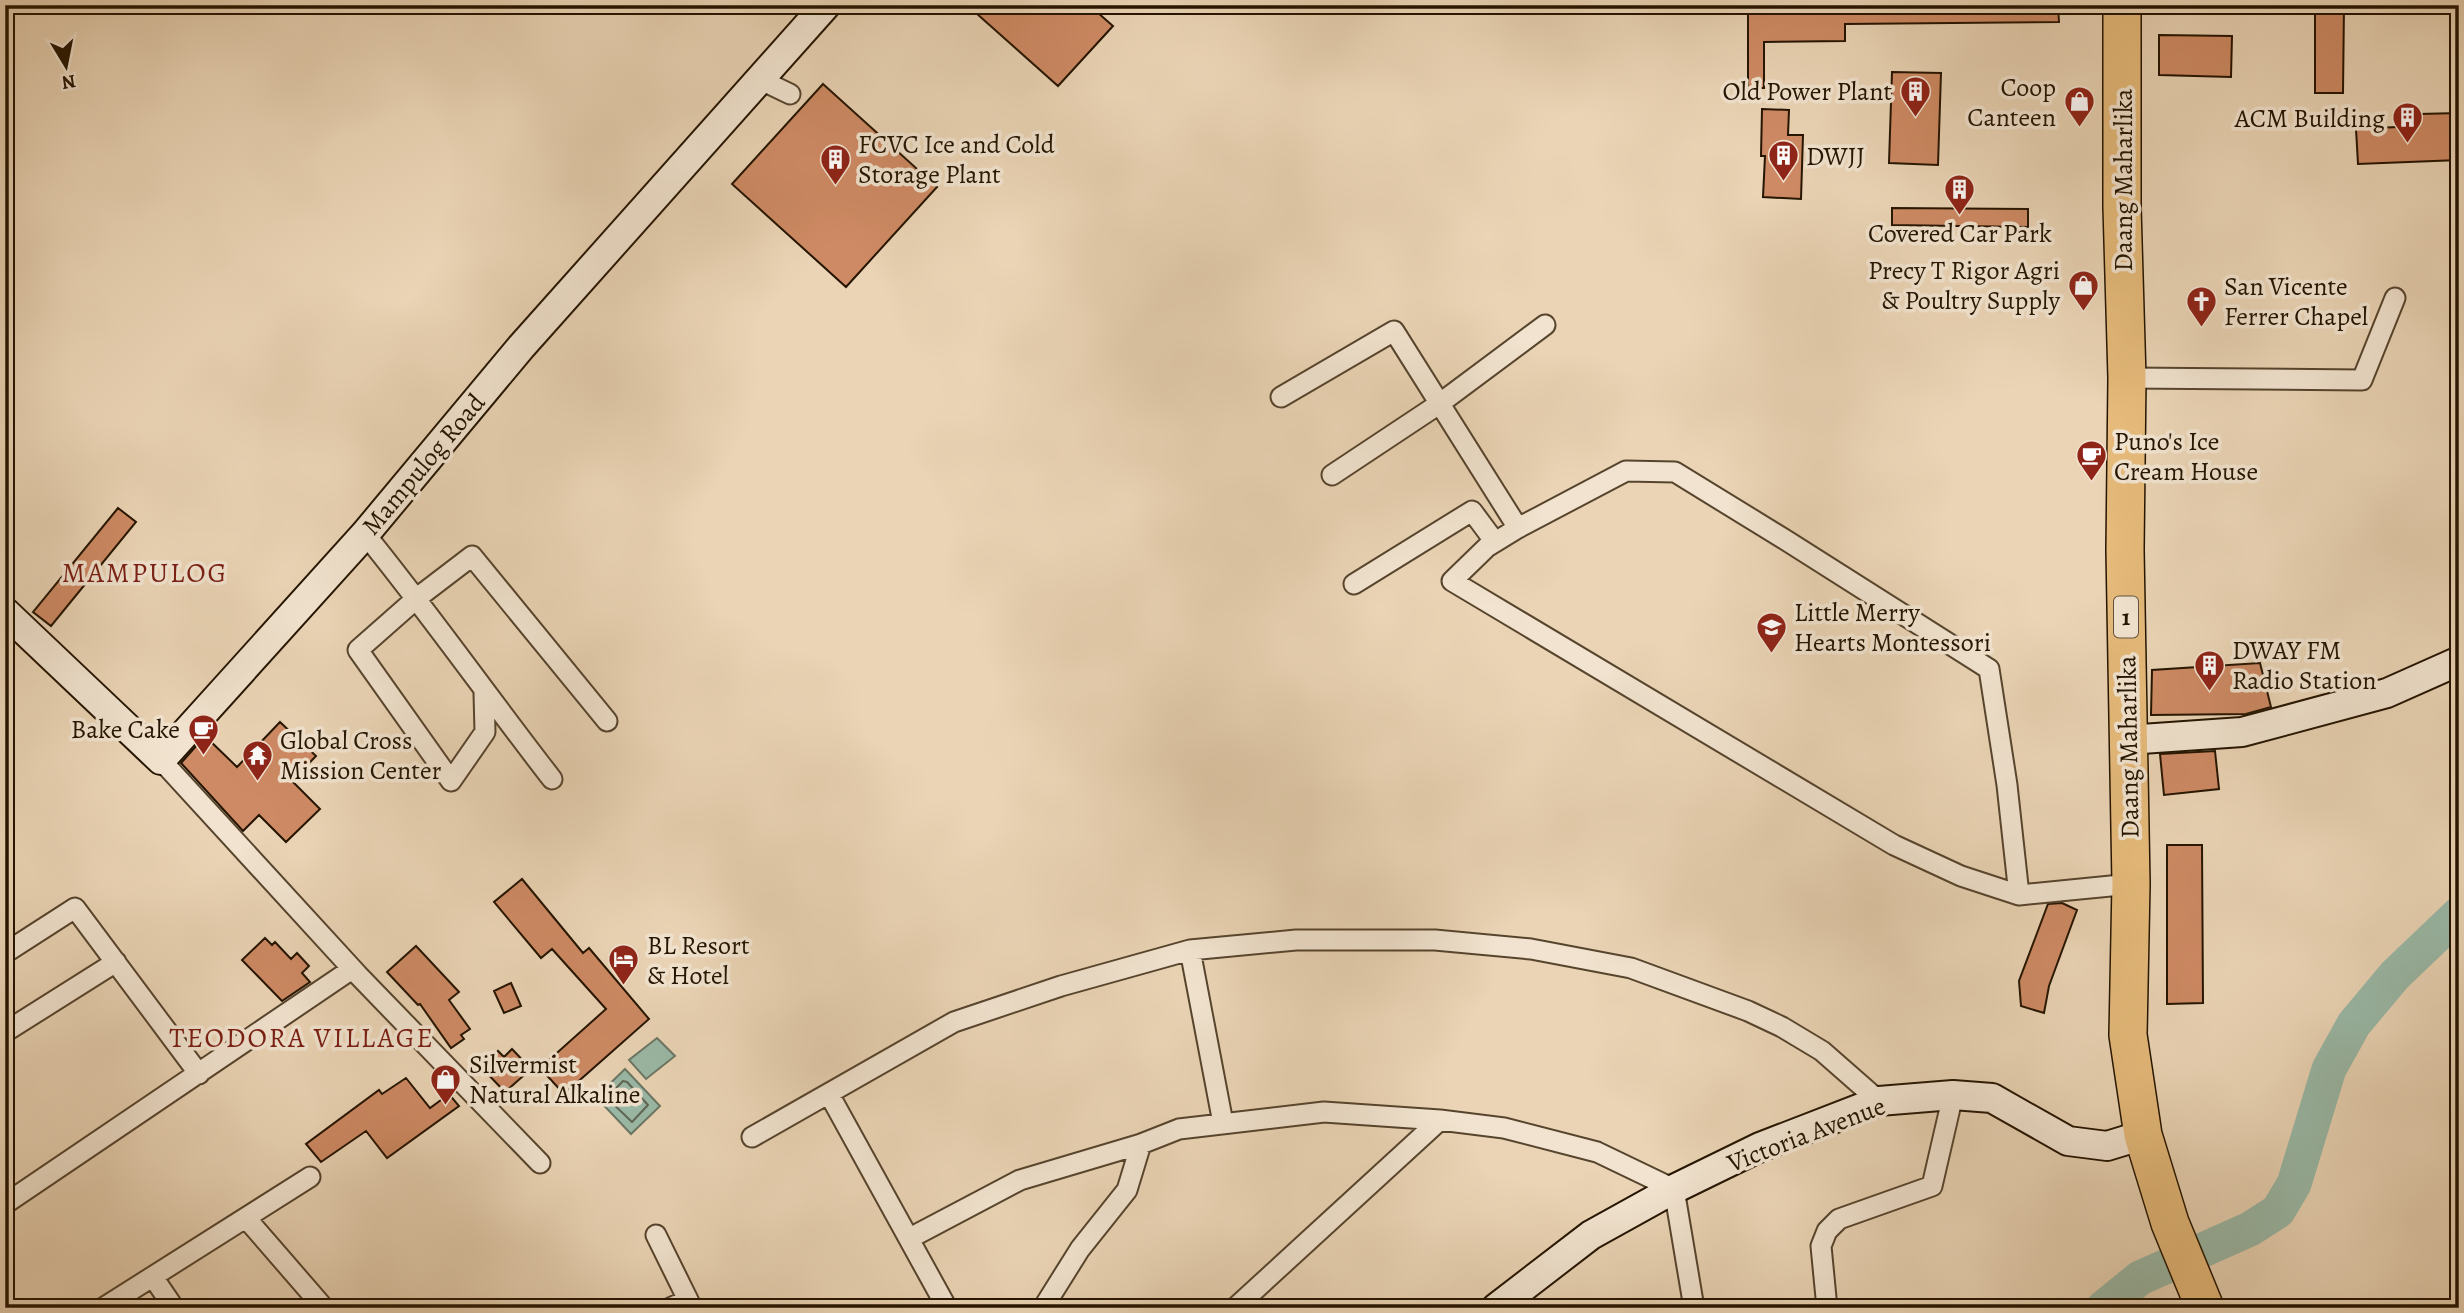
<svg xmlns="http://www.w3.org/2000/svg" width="2464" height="1313" viewBox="0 0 2464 1313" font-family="Alegreya,serif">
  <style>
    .water { fill: #9ab9a7; stroke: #6b7764; stroke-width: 2 }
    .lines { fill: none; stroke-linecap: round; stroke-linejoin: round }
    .shore { stroke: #5f6654; stroke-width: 2 }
    .river { stroke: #9ab9a7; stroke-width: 35 }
    .building { fill: #ce8a64; stroke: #241400; stroke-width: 2 }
    .street-casing { stroke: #56442d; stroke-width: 23 }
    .secondary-casing { stroke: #241400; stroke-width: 32 }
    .highway-casing { stroke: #241400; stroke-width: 40 }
    .street { stroke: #f1e3cf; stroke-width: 19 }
    .secondary { stroke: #f1e3cf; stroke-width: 28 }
    .highway { stroke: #e5ba7a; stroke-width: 37 }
    .labels { text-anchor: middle; stroke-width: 7; stroke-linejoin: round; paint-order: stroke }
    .shield { fill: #f1e3cf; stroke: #62523e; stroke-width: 2 }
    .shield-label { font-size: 24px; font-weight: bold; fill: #241400 }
    .poi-label { font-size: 26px; fill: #241400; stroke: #f1e3cf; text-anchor: start }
    .street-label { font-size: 26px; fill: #241400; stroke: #f1e3cf }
    .neighbourhood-label { font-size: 28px; letter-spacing: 2px; fill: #7a1f14; stroke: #f1e3cf }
  </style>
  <rect width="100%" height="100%" fill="#ead4b5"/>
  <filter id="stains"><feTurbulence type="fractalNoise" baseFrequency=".00286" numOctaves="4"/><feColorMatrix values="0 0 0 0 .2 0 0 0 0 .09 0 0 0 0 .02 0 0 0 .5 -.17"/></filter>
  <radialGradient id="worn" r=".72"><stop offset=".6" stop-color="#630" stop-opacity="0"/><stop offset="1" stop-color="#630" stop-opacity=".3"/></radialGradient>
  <path class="water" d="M 657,1038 L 675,1056 L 646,1079 L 629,1060 Z
    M 625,1069 L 660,1106 L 631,1134 L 596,1097 Z"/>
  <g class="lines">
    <path class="shore" d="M 623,1081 L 627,1082 L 648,1105 L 632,1122 L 607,1098 Z"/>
    <path class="river" d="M 2103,1308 L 2140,1278 L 2250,1229 L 2278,1211 L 2294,1184 L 2329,1069 L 2354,1024 L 2395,975 L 2459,914"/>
  </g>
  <path class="building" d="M 967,5 L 1089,5 L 1113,26 L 1058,86 Z
    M 1748,5 L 2058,5 L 2059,22 L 1845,24 L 1845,41 L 1764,42 L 1764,88 L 1748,88 Z
    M 2315,5 L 2344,5 L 2343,93 L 2315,93 Z
    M 2159,35 L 2232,36 L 2231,77 L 2159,75 Z
    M 1892,72 L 1941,73 L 1938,165 L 1889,163 Z
    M 823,84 L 937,187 L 846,287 L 732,184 Z
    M 1762,109 L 1789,110 L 1788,135 L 1803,135 L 1801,199 L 1763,197 L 1765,156 L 1761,156 Z
    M 2459,113 L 2459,160 L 2358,164 L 2356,129 L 2418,126 L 2419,114 Z
    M 1892,208 L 2028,209 L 2028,227 L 1892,225 Z
    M 118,508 L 136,522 L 51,626 L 33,612 Z
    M 2260,663 L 2271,707 L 2246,714 L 2151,715 L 2152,670 Z
    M 280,722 L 316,756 L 292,781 L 320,809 L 286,842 L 259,815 L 243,831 L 181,763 L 205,736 L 237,767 Z
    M 2215,751 L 2219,789 L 2164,795 L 2160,754 Z
    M 2167,845 L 2202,845 L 2203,1003 L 2167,1004 Z
    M 522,879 L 583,953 L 589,948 L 649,1019 L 564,1094 L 540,1068 L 606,1009 L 552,949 L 541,958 L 494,902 Z
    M 2062,903 L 2077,910 L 2049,986 L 2044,1013 L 2021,1006 L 2019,981 L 2048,904 Z
    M 265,938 L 272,945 L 275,942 L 291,959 L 297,953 L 309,966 L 302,973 L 310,982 L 282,1001 L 242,960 Z
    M 416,946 L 459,992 L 449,1000 L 470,1029 L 461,1035 L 464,1039 L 451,1048 L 420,1004 L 418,1005 L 387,972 Z
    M 511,983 L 521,1006 L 504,1013 L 494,991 Z
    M 512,1049 L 531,1069 L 505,1092 L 481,1067 L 498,1051 L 504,1057 Z
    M 406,1078 L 430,1108 L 449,1094 L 459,1106 L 387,1158 L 366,1131 L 321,1162 L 306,1144 L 379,1090 L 382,1094 Z"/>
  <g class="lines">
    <defs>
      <path id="street" d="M 759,79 L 790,94
        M 2127,378 L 2362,380 L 2395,298
        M 1281,397 L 1394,331 L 1518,528
        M 1332,475 L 1439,404 L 1545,325
        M 365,534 C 430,614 489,698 552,779
        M 1354,584 L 1472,511 L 1495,542
        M 484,693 L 485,732 L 451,781 L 358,650 L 417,598 L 472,556 L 607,721
        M 161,760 L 358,975 L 540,1163
        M 2019,895 L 2007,785 L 1989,669 L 1784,539 L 1675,472 L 1626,471 L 1518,528 L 1487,547 L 1452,581 L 1894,845 L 1961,876 L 2019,895 L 2131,884
        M 1190,950 L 1223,1123
        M 5,953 L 75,908 L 199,1074
        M 5,1032 L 116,962
        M 829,1094 L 947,1308
        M 752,1137 L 954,1022 L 1061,986 L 1190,950 L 1296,940 L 1435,940 L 1531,949 L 1631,968 L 1748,1011 L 1782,1027 L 1822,1051 L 1879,1101
        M 5,1204 L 352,969
        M 246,1218 L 324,1308
        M 656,1235 L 692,1308
        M 910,1238 L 1020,1180 L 1141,1144 L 1179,1129 L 1324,1112 L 1440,1120 L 1504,1128 L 1597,1152 L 1674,1189 L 1694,1308
        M 153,1277 L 174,1308
        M 5,1307 L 6,1308
        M 103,1308 L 310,1177
        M 670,1308 L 688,1300
        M 1043,1308 L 1080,1249 L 1127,1190 L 1141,1144
        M 1235,1308 L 1440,1120
        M 1827,1308 L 1821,1246 L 1827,1231 L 1839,1219 L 1932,1186 L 1953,1095"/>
      <path id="secondary" d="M 5,612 L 161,760 L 365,534 L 521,347 L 826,5
        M 2127,740 L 2242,732 L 2387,693 L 2459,661
        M 1496,1308 L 1591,1235 L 1674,1189 L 1760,1147 L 1879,1101 L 1953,1095 L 1992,1098 L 2068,1141 L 2107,1146 L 2143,1135"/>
      <path id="highway" d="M 2122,5 L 2122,207 L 2127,378 L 2125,550 L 2131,884 L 2128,1035 L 2143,1135 L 2170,1223 L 2205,1308"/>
    </defs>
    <use href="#street" class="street-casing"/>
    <use href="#secondary" class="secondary-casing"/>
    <use href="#highway" class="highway-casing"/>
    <use href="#street" class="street"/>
    <use href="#secondary" class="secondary"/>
    <use href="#highway" class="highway"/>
  </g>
  <defs>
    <symbol id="building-pin" viewBox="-11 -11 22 30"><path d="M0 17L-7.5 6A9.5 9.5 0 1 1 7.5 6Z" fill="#8f2418" stroke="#f1e3cf"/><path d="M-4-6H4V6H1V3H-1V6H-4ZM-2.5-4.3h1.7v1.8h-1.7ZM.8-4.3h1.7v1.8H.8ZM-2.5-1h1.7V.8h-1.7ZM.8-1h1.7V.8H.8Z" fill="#fff"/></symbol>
    <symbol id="shop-pin" viewBox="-11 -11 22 30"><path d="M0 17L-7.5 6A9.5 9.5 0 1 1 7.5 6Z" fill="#8f2418" stroke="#f1e3cf"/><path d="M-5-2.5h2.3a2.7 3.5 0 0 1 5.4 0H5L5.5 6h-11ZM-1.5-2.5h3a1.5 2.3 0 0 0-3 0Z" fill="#fff"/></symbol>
    <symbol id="church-pin" viewBox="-11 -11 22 30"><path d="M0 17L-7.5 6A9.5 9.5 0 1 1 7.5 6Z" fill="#8f2418" stroke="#f1e3cf"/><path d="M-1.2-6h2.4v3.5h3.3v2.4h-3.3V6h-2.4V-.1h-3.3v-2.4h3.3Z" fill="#fff"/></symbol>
    <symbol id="cafe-pin" viewBox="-11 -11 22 30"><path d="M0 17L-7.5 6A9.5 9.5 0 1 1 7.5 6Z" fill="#8f2418" stroke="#f1e3cf"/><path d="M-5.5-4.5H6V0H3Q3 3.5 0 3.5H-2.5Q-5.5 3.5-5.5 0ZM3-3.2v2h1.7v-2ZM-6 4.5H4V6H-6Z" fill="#fff"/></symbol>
    <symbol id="school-pin" viewBox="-11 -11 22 30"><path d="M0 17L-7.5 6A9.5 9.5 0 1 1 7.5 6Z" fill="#8f2418" stroke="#f1e3cf"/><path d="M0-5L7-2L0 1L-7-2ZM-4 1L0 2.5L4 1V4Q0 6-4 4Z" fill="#fff"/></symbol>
    <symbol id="temple-pin" viewBox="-11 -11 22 30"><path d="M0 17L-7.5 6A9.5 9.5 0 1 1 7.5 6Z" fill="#8f2418" stroke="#f1e3cf"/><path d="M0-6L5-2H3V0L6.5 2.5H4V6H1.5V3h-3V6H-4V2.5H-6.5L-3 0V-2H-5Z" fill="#fff"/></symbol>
    <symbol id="hotel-pin" viewBox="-11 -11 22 30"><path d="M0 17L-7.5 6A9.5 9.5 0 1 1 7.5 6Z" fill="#8f2418" stroke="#f1e3cf"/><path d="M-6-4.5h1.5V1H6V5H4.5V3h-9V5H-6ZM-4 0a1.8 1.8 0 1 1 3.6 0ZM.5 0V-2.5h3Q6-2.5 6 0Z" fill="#fff"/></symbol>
  </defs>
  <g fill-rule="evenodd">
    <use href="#building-pin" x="1898" y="74" width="35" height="47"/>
    <use href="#shop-pin" x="2062" y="84" width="35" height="47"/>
    <use href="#building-pin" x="2390" y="100" width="35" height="47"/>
    <use href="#building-pin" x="1766" y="138" width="35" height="47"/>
    <use href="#building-pin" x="818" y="142" width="35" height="47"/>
    <use href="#building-pin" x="1942" y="172" width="35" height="47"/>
    <use href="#shop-pin" x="2066" y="268" width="35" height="47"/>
    <use href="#church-pin" x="2184" y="284" width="35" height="47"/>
    <use href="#cafe-pin" x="2074" y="438" width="35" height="47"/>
    <use href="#school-pin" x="1754" y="610" width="35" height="47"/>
    <use href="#building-pin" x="2192" y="648" width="35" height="47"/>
    <use href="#cafe-pin" x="186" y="712" width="35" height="47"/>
    <use href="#temple-pin" x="240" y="738" width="35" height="47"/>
    <use href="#hotel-pin" x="606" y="942" width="35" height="47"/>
    <use href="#shop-pin" x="428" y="1062" width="35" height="47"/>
  </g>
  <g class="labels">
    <rect class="shield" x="2114" y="596.5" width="24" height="41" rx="5"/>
    <g class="shield-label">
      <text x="2126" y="625">1</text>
    </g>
    <g class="poi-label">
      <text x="2056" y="96" text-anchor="end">Coop<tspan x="2056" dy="30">Canteen</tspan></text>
      <text x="1892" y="100" text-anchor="end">Old Power Plant</text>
      <text x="2385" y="127" text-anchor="end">ACM Building</text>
      <text x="858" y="153">FCVC Ice and Cold<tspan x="858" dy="30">Storage Plant</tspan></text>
      <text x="1806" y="165">DWJJ</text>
      <text x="1960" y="242" text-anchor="middle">Covered Car Park</text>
      <text x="2060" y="279" text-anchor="end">Precy T Rigor Agri<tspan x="2060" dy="30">&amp; Poultry Supply</tspan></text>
      <text x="2224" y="295">San Vicente<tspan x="2224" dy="30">Ferrer Chapel</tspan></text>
      <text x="2114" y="450">Puno's Ice<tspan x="2114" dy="30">Cream House</tspan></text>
      <text x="1794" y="621">Little Merry<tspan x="1794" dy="30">Hearts Montessori</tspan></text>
      <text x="2232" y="659">DWAY FM<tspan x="2232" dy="30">Radio Station</tspan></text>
      <text x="180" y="738" text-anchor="end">Bake Cake</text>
      <text x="280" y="749">Global Cross<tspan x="280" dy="30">Mission Center</tspan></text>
      <text x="647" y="954">BL Resort<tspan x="647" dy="30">&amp; Hotel</tspan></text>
      <text x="469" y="1073">Silvermist<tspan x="469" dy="30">Natural Alkaline</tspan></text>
    </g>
    <g class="street-label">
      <text transform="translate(2123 180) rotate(-90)" y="9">Daang Maharlika</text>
      <text transform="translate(423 464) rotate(-50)" y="9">Mampulog Road</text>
      <text transform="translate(2128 747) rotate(-91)" y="9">Daang Maharlika</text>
      <text transform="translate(1806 1134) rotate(-21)" y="9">Victoria Avenue</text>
    </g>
    <g class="neighbourhood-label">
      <text x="145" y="582">MAMPULOG</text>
      <text x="302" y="1047">TEODORA VILLAGE</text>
    </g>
  </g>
  <rect width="2464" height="1313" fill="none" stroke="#ead4b5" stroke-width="28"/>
  <rect x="7" y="7" width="2450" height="1299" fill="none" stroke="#241400" stroke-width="3.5"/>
  <rect x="14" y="14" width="2436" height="1285" fill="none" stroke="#241400" stroke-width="2"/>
  <g transform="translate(66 66) rotate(170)" stroke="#f1e3cf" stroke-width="5" paint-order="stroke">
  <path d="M0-5L12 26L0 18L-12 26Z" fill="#241400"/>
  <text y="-10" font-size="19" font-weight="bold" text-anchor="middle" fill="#241400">N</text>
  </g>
  <rect width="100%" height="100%" filter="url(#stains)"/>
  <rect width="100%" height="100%" fill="url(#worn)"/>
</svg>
